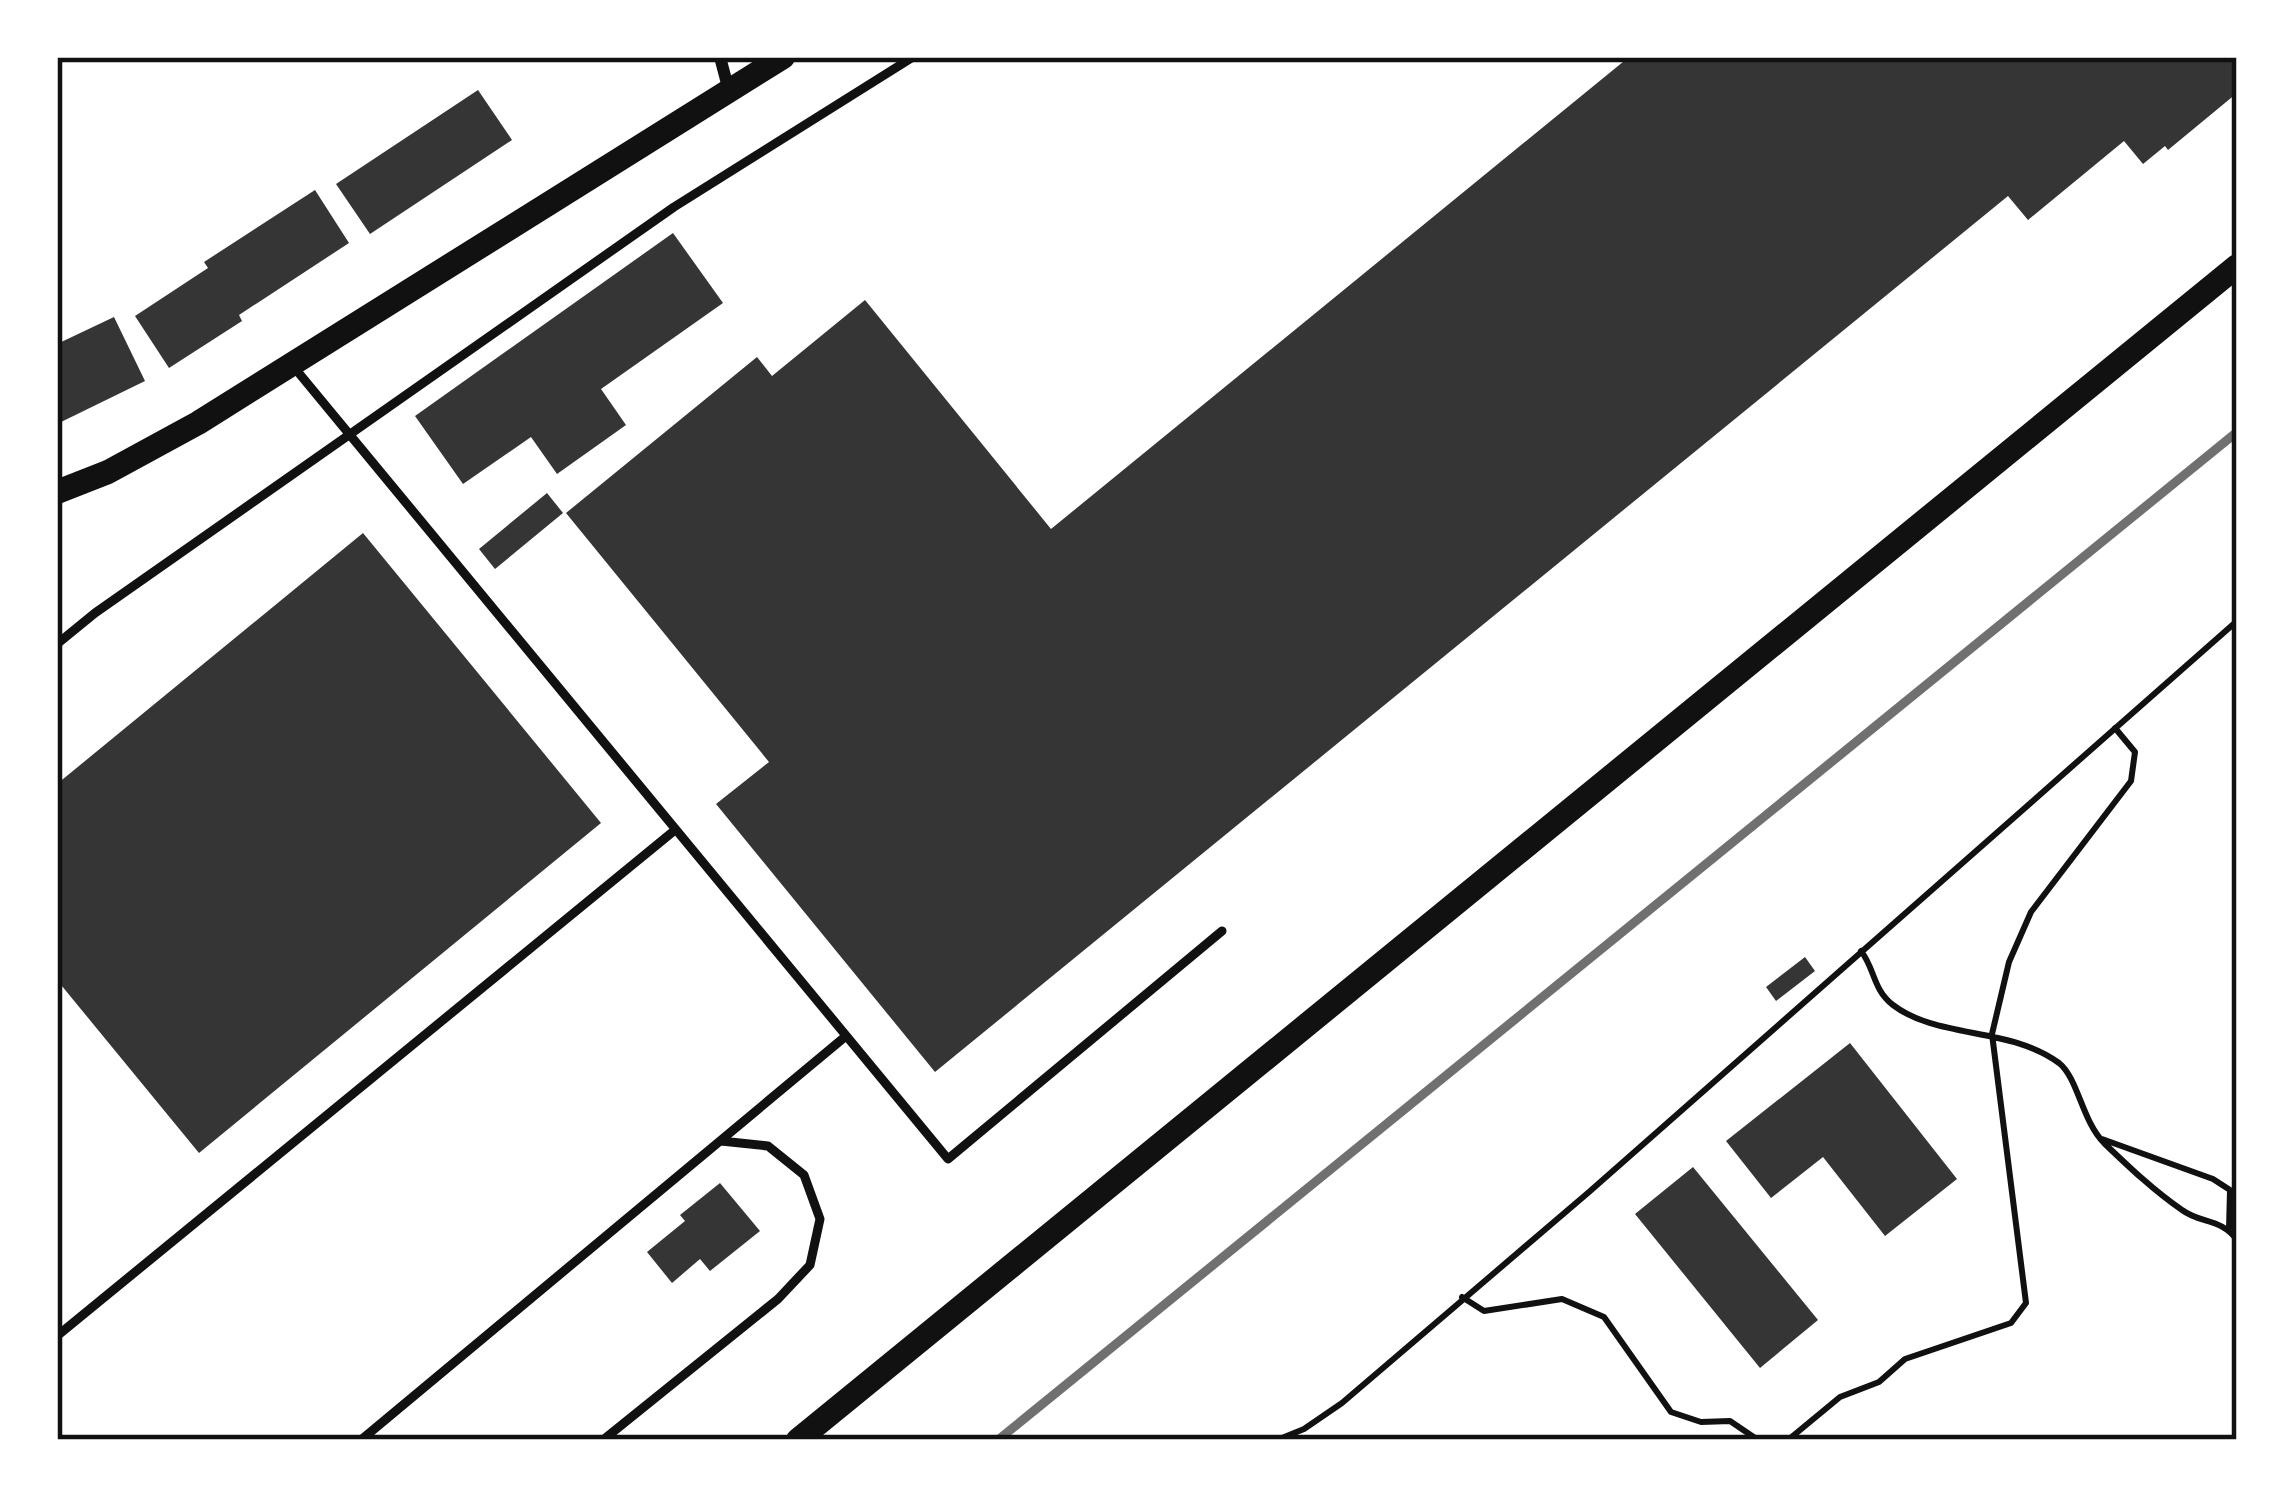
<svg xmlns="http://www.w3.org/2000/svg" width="2294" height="1497" viewBox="0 0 2294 1497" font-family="'Space Grotesk',sans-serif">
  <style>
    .building { fill: #353535 }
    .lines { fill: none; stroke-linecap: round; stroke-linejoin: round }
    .path { stroke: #111; stroke-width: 6 }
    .service { stroke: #111; stroke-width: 9 }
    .minor { stroke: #111; stroke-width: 12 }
    .secondary { stroke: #111; stroke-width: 24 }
    .rail { stroke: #707070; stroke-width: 9 }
    .neatline { fill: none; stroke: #111; stroke-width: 4.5 }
  </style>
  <rect width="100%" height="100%" fill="#fff"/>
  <path class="building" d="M 1629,57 L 2237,57 L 2237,93 L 2168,150 L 2165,146 L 2143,164 L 2124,141 L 2028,220 L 2008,196 L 935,1072 L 716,804 L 769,762 L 566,513 L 757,357 L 772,376 L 865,300 L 1051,529 Z
    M 478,90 L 512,140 L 370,234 L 336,184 Z
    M 315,190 L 349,243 L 239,315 L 242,321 L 169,368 L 135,316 L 208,268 L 204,262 Z
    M 673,233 L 723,303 L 601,389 L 626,425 L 557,474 L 531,437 L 463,484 L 415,416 Z
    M 114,317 L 145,381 L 59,423 L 57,344 Z
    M 547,493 L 563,513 L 495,569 L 479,549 Z
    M 363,533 L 601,823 L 199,1153 L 57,980 L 57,784 Z
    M 1805,957 L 1815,971 L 1776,1001 L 1766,987 Z
    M 1850,1043 L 1957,1179 L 1885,1236 L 1823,1157 L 1771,1198 L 1726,1141 Z
    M 1693,1167 L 1818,1320 L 1760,1368 L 1635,1214 Z
    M 720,1183 L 760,1231 L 710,1271 L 700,1259 L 672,1283 L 647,1252 L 685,1221 L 680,1215 Z"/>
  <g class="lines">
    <path class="path" d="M 1861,951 C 1875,969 1873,990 1893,1005 C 1937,1039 2011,1027 2059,1063 C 2078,1078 2082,1121 2104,1143 C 2128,1166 2154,1191 2182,1210 C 2201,1224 2221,1218 2237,1240
      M 2102,1139 L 2213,1179 L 2230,1190 L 2229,1229
      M 1462,1297 L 1484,1311 L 1562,1299 L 1604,1317 L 1671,1412 L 1701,1422 L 1730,1421 L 1758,1440
      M 1277,1440 L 1304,1429 L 1342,1403 L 1589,1192 L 2237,621
      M 1788,1440 L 1840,1397 L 1879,1382 L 1905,1359 L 2011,1323 L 2026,1303 L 1992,1034 L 2009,962 L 2031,912 L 2131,781 L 2135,752 L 2115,728"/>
    <path class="service" d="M 293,366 L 948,1159 L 1222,931
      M 57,644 L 95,613 L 674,207 L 913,57
      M 57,1336 L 675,830
      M 361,1440 L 846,1036
      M 603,1440 L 778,1299 L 810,1265 L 820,1219 L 804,1175 L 768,1146 L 721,1141"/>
    <path class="minor" d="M 720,57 L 729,91"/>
    <path class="secondary" d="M 57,492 L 108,472 L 198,423 L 783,57
      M 798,1440 L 2237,266"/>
    <path class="rail" d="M 998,1440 L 2237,432"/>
  </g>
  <rect width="2294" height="1497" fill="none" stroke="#ffffff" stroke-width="120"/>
  <rect x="60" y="60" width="2174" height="1377" class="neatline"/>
</svg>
